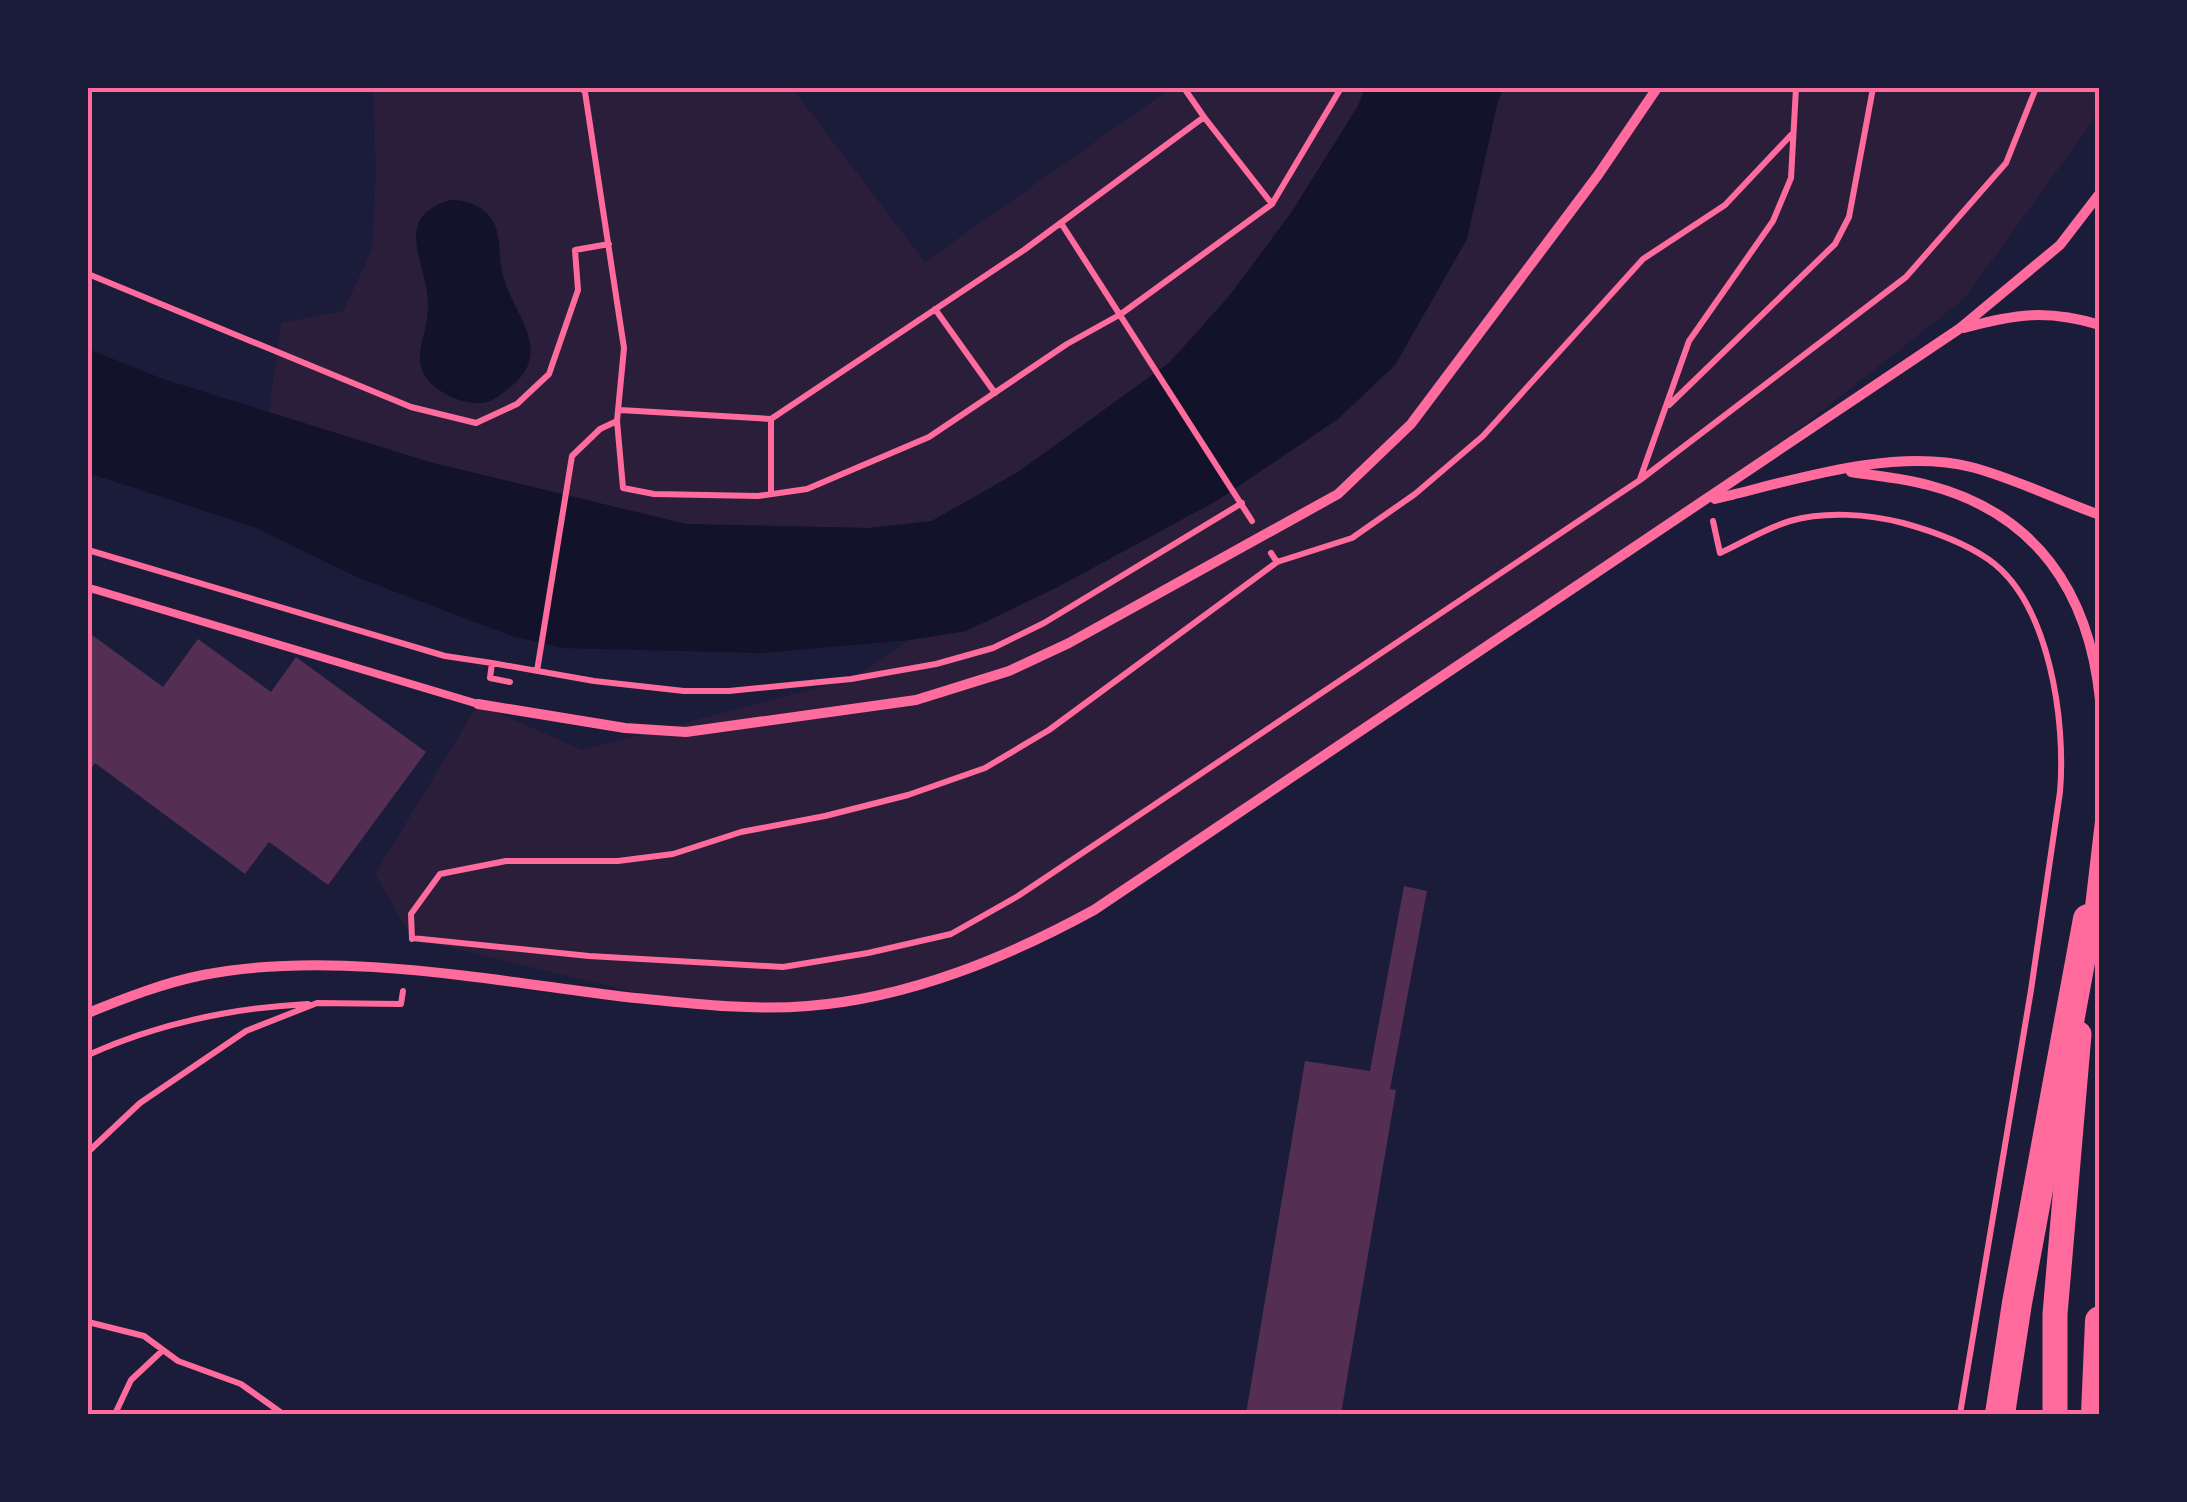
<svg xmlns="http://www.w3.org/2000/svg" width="2187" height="1502" viewBox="0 0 2187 1502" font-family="'Source Serif 4',serif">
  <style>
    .green { fill: #2a1e3b }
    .water { fill: #12122b }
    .building { fill: #542f53 }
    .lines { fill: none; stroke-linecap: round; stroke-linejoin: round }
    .path { stroke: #ff6b9d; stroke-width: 6 }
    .service { stroke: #ff6b9d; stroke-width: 8 }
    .minor { stroke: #ff6b9d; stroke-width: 10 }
    .primary { stroke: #ff6b9d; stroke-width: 25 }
    .motorway { stroke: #ff6b9d; stroke-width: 30 }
    .neatline { fill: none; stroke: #ff6b9d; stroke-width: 4 }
  </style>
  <rect width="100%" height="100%" fill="#1b1b3a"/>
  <path class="green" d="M 373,88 L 792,88 L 925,262 L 1171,88 L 1365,88 L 1358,106 L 1291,213 L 1230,295 L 1169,363 L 1018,472 L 932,521 L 869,528 L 686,524 L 429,462 L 269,412 L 281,323 L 343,311 L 372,250 L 376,174 Z
    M 1504,88 L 2098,88 L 2096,117 L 1964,299 L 1709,500 L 1094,910 L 951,975 L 809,1006 L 674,1002 L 412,938 L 375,874 L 478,704 L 582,750 L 851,679 L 909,640 L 966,631 L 1498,100 Z"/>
  <path class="water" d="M 1365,88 L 1504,88 L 1498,101 L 1467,239 L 1395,365 L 1338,419 L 1218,500 L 1056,588 L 966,631 L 909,640 L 762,653 L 563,648 L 512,636 L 359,578 L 254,527 L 88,473 L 88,349 L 163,379 L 429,462 L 686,524 L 869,528 L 932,521 L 1018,472 L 1169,363 L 1230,295 L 1291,213 L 1358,106 Z
    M 450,200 C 465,200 480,204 490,217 C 503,233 497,256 503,276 C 512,311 550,347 518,380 C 510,388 497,399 487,402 C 475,405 460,401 449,396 C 399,369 429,343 428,303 C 427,262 391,218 450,200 Z"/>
  <path class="building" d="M 88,632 L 163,687 L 198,639 L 271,692 L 296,657 L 426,752 L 328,885 L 269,842 L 245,874 L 95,763 L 88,773 Z
    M 1404,886 L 1427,891 L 1390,1089 L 1396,1090 L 1341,1414 L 1246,1414 L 1305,1061 L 1370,1071 Z"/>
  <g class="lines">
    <path class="path" d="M 1204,117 L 1272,204
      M 1061,223 L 1252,521
      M 88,274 L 411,407 L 476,423 L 517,404 L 549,374 L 578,290 L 575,250 L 609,244
      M 935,309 L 995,393
      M 1669,405 L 1835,244 L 1849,217 L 1873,88
      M 620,410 L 771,419 L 1024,250 L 1204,117 L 1184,88
      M 771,419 L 771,494
      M 617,421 L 623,488 L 654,494 L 758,496 L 807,489 L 929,437 L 1067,344 L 1121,314 L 1272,204 L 1341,88
      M 1640,479 L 1689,341 L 1773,221 L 1791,178 L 1796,88
      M 1713,521 L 1720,553 C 1742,543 1766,528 1790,521 C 1825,511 1868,514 1903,523 C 1932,531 1963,542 1988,559 C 2050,602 2066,722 2060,792 L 2031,990 L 1960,1414
      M 88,550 L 445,656 L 492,663 L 490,678 L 510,682
      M 1277,562 L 1352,538 L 1415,494 L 1483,436 L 1643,259 L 1725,205 L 1791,135
      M 492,663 L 594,681 L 684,691 L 729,691 L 851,679 L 936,664 L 993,648 L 1044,623 L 1242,503
      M 537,671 L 572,456 L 600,429 L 617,421 L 624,348 L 585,92 L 581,88
      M 412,938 L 589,956 L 783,967 L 868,953 L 951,934 L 1018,896 L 1640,480 L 1906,277 L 2006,163 L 2036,88
      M 412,939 L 411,914 L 440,874 L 506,861 L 618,861 L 673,854 L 741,832 L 825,816 L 908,795 L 985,768 L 1049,730 L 1277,562 L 1271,553
      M 88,1055 C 159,1023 230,1008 308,1004
      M 88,1152 L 140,1103 L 246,1031 L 317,1003 L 401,1004 L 403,991
      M 88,1322 L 144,1336 L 178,1361 L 241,1384 L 283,1414
      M 115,1414 L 131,1380 L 163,1350"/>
    <path class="service" d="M 88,590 L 93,589 L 478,704"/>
    <path class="minor" d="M 1964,328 C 2015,314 2047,309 2100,325
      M 1851,472 C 1876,476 1903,478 1928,485 C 2036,513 2089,592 2100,700
      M 1715,499 C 1791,481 1893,447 1971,467 C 2014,478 2057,500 2100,515
      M 478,704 L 625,728 L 686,732 L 916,700 L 1009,671 L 1069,643 L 1338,494 L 1411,424 L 1598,175 L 1657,88
      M 2089,915 L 2100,821
      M 88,1013 C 125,998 163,983 203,975 C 334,949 494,981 626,997 C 686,1003 748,1011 808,1006 C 909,998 1006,958 1094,910 L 1959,329 L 2060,245 L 2100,193"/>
    <path class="primary" d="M 2055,1414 L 2055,1314 L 2079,1034"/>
    <path class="motorway" d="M 2000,1414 L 2017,1303 L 2088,919
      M 2096,1414 L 2100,1321"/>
  </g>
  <rect width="2187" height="1502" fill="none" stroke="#1b1b3a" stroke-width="180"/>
  <rect x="90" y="90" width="2007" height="1322" class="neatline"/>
</svg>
